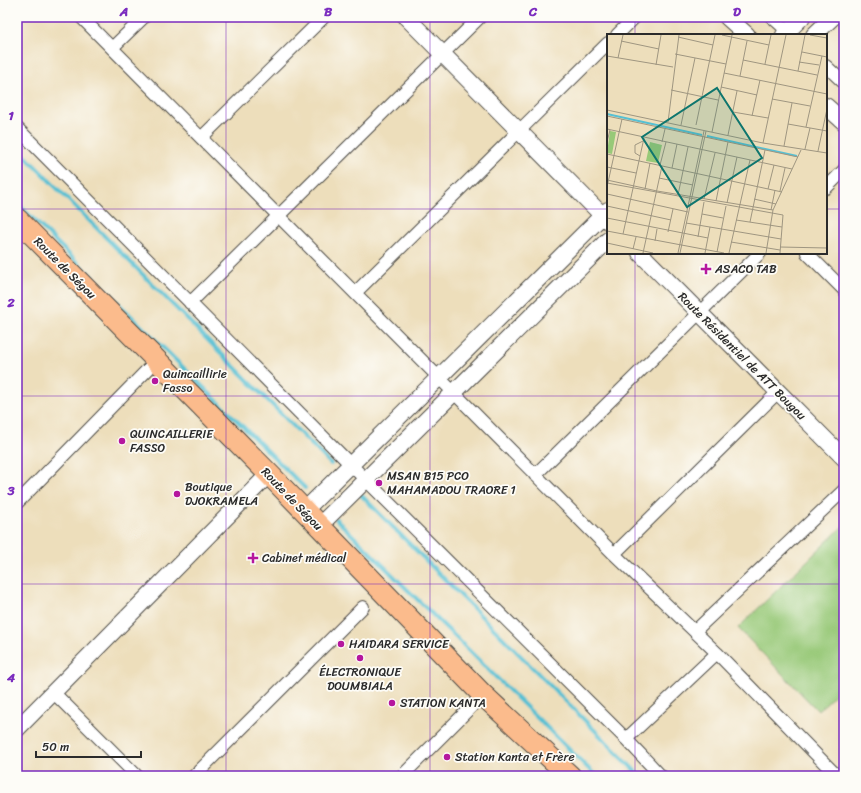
<svg xmlns="http://www.w3.org/2000/svg" width="861" height="793" viewBox="0 0 861 793" font-family="Sriracha,sans-serif">
  <style>
    .green { fill: #98c978; stroke: #627a52 }
    .lines { fill: none; stroke-linecap: round; stroke-linejoin: round }
    .stream { stroke: #57c0d3; stroke-width: 4 }
    .minor-casing { stroke: #484641; stroke-width: 14 }
    .tertiary-casing { stroke: #484641; stroke-width: 18 }
    .trunk-casing { stroke: #484641; stroke-width: 23 }
    .minor { stroke: #fff; stroke-width: 12 }
    .tertiary { stroke: #fff; stroke-width: 16 }
    .trunk { stroke: #fbbb8c; stroke-width: 21 }
    .grid { fill: none; stroke: #7b2cbf; stroke-width: 1; stroke-opacity: 0.55 }
    .poi-dot { fill: #b5179e; stroke: #fdfcf7; stroke-width: 1.5 }
    .labels { text-anchor: middle; stroke-width: 3.5; stroke-linejoin: round; paint-order: stroke }
    .street-label { font-size: 12px; fill: #2b2b2b; stroke: #fdfcf7 }
    .poi-label { font-size: 12px; fill: #2b2b2b; stroke: #fdfcf7; text-anchor: start }
    .inset-river { fill: none; stroke: #57c0d3; stroke-width: 2 }
    .inset-road { fill: none; stroke: #9f9681; stroke-width: 1 }
    .view { fill: #0f766e; fill-opacity: 0.15; stroke: #0f766e; stroke-width: 2 }
    .inset-edge { fill: none; stroke: #2b2b2b; stroke-width: 2 }
    .neatline { fill: none; stroke: #7b2cbf; stroke-width: 1.5 }
    .grid-label { font-size: 13px; text-anchor: middle; font-weight: bold; fill: #7b2cbf }
  </style>
  <rect width="100%" height="100%" fill="#fdfcf7"/>
  <filter id="ink" filterUnits="userSpaceOnUse"><feTurbulence type="fractalNoise" baseFrequency=".025" numOctaves="2"/><feDisplacementMap in="SourceGraphic" scale="8" xChannelSelector="R" yChannelSelector="G"/><feConvolveMatrix kernelMatrix="1 2 1 2 8 2 1 2 1" color-interpolation-filters="sRGB"/></filter>
  <filter id="wash" filterUnits="userSpaceOnUse"><feTurbulence type="fractalNoise" baseFrequency=".012" numOctaves="4" result="noise"/><feDisplacementMap in="SourceGraphic" scale="16" xChannelSelector="R" yChannelSelector="G"/><feGaussianBlur stdDeviation="0.9" result="paint"/><feColorMatrix in="noise" values="0 0 0 0 0 0 0 0 0 0 0 0 0 0 0 0 0 1.4 0 .05"/><feComposite in="paint" operator="in"/></filter>
  <g filter="url(#wash)">
    <rect width="100%" height="100%" fill="#eddebb"/>
    <path class="green" d="M 844,525 L 844,686 L 818,711 L 738,628 Z"/>
    <g class="lines">
      <path class="stream" d="M 17,148 L 331,464
        M 17,203 L 305,488
        M 361,495 L 640,776
        M 336,519 L 596,776"/>
    </g>
  </g>
  <g filter="url(#ink)">
    <g class="lines">
      <defs>
        <path id="minor" d="M 81,17 L 614,554 L 717,653 L 837,776
          M 772,17 L 792,35
          M 617,35 L 635,17
          M 112,48 L 144,17
          M 826,66 L 844,83
          M 17,128 L 366,480 L 626,739 L 661,776
          M 201,138 L 324,17
          M 826,188 L 844,170
          M 807,253 L 844,290
          M 355,293 L 608,43
          M 190,303 L 480,17
          M 535,475 L 760,253
          M 17,503 L 156,361
          M 614,554 L 778,392
          M 695,631 L 844,490
          M 53,692 L 137,776
          M 626,739 L 717,653
          M 194,776 L 363,607
          M 402,776 L 483,695"/>
        <path id="tertiary" d="M 406,17 L 608,221
          M 727,17 L 747,35
          M 784,35 L 802,17
          M 814,35 L 833,17
          M 826,106 L 844,122
          M 640,253 L 844,458
          M 304,511 L 608,210
          M 319,526 L 608,240
          M 17,729 L 269,474"/>
        <path id="trunk" d="M 17,219 L 269,474 L 483,695 L 570,776"/>
      </defs>
      <use href="#minor" class="minor-casing"/>
      <use href="#tertiary" class="tertiary-casing"/>
      <use href="#trunk" class="trunk-casing"/>
      <use href="#minor" class="minor"/>
      <use href="#tertiary" class="tertiary"/>
      <use href="#trunk" class="trunk"/>
    </g>
  </g>
  <path class="grid" d="M 226,17 L 226,776M 430,17 L 430,776M 635,17 L 635,35M 17,209 L 608,209M 826,209 L 844,209M 635,253 L 635,776M 17,396 L 844,396M 17,584 L 844,584"/>
  <g class="poi-dot">
    <path d="M704 263h4v4h4v4h-4v4h-4v-4h-4v-4h4z"/>
    <circle cx="155" cy="381" r="4"/>
    <circle cx="122" cy="441" r="4"/>
    <circle cx="379" cy="483" r="4"/>
    <circle cx="177" cy="494" r="4"/>
    <path d="M251 552h4v4h4v4h-4v4h-4v-4h-4v-4h4z"/>
    <circle cx="341" cy="644" r="4"/>
    <circle cx="360" cy="658" r="4"/>
    <circle cx="392" cy="703" r="4"/>
    <circle cx="447" cy="757" r="4"/>
  </g>
  <g class="labels">
    <g class="street-label">
      <text transform="translate(65 268) rotate(45)" y="4">Route de Ségou</text>
      <text transform="translate(742 356) rotate(45)" y="4">Route Résidentiel de ATT Bougou</text>
      <text transform="translate(292 499) rotate(46)" y="4">Route de Ségou</text>
    </g>
    <g class="poi-label">
      <text x="715" y="273">ASACO TAB</text>
      <text x="163" y="378">Quincaillirie<tspan x="163" dy="14">Fasso</tspan></text>
      <text x="130" y="438">QUINCAILLERIE<tspan x="130" dy="14">FASSO</tspan></text>
      <text x="387" y="480">MSAN B15 PCO<tspan x="387" dy="14">MAHAMADOU TRAORE 1</tspan></text>
      <text x="185" y="491">Boutique<tspan x="185" dy="14">DJOKRAMELA</tspan></text>
      <text x="262" y="562">Cabinet médical</text>
      <text x="349" y="648">HAIDARA SERVICE</text>
      <text x="360" y="676" text-anchor="middle">ÉLECTRONIQUE<tspan x="360" dy="14">DOUMBIALA</tspan></text>
      <text x="400" y="707">STATION KANTA</text>
      <text x="455" y="761">Station Kanta et Frère</text>
    </g>
  </g>
  <g transform="translate(607 34)">
    <rect width="220" height="220" fill="#eddebb"/>
    <path d="M 3,97 L 9,98 L 5,120 L 0,119 ZM 43,108 L 55,111 L 51,129 L 39,127 Z" fill="#98c978"/>
    <path class="inset-river" d="M 0,80 L 95,101M 100,102 L 190,122"/>
    <path class="inset-road" d="M 115,1 L 162,11M 203,1 L 220,4M 71,3 L 106,11M 14,7 L 52,15M 195,18 L 220,23M 68,20 L 119,30M 0,22 L 66,33M 11,24 L 16,1M 136,26 L 210,41M 192,28 L 212,31M 158,30 L 164,1M 49,31 L 54,1M 191,37 L 198,1M 117,39 L 220,60M 133,42 L 140,7M 114,53 L 150,61M 64,56 L 111,66M 165,65 L 203,72M 0,76 L 156,109 L 220,119M 126,78 L 161,84M 0,82 L 191,123M 145,82 L 153,46M 61,88 L 72,1M 181,90 L 220,97M 74,91 L 88,24M 89,91 L 108,1M 199,93 L 215,22M 0,95 L 185,135M 105,98 L 125,1M 121,101 L 130,57M 0,108 L 3,96M 55,108 L 58,95M 156,109 L 179,1M 177,112 L 185,69M 198,115 L 203,94M 211,117 L 220,75M 0,120 L 175,158M 33,122 L 28,119 L 28,111 L 36,107M 53,131 L 59,108M 0,133 L 29,139M 65,134 L 70,110M 52,144 L 86,151M 0,146 L 50,157 L 166,176M 0,149 L 176,181 L 173,219M 0,153 L 15,85M 38,155 L 43,129M 161,155 L 167,131M 173,157 L 178,134M 0,160 L 81,178M 71,161 L 81,113M 97,165 L 108,119M 147,165 L 169,170M 109,167 L 121,108M 120,169 L 130,123M 0,172 L 64,186M 164,176 L 168,156M 95,180 L 116,184M 0,184 L 101,204M 129,186 L 175,193M 143,188 L 158,116M 79,189 L 174,205M 0,197 L 117,219M 61,198 L 66,175M 16,200 L 37,104M 91,203 L 97,168M 48,207 L 50,195M 124,208 L 173,216M 0,209 L 46,219M 173,213 L 220,214M 26,215 L 29,203M 110,218 L 119,172M 36,219 L 55,132M 71,219 L 97,97M 73,219 L 99,97M 98,219 L 103,193M 122,219 L 143,126M 159,219 L 166,176 L 194,116"/>
    <path class="view" d="M 110,54 L 155,124 L 80,173 L 35,103 Z"/>
    <rect width="220" height="220" class="inset-edge"/>
  </g>
  <rect width="861" height="793" fill="none" stroke="#fdfcf7" stroke-width="44"/>
  <path d="M36 751v6h105v-6" fill="none" stroke="#2b2b2b" stroke-width="2"/>
  <text x="42" y="751" font-size="12" fill="#2b2b2b" stroke="#fdfcf7" stroke-width="3" paint-order="stroke">50 m</text>
  <rect x="22" y="22" width="817" height="749" class="neatline"/>
  <g class="grid-label">
    <text x="124" y="16">A</text>
    <text x="328" y="16">B</text>
    <text x="533" y="16">C</text>
    <text x="737" y="16">D</text>
    <text x="11" y="120">1</text>
    <text x="11" y="307">2</text>
    <text x="11" y="495">3</text>
    <text x="11" y="682">4</text>
  </g>
</svg>
